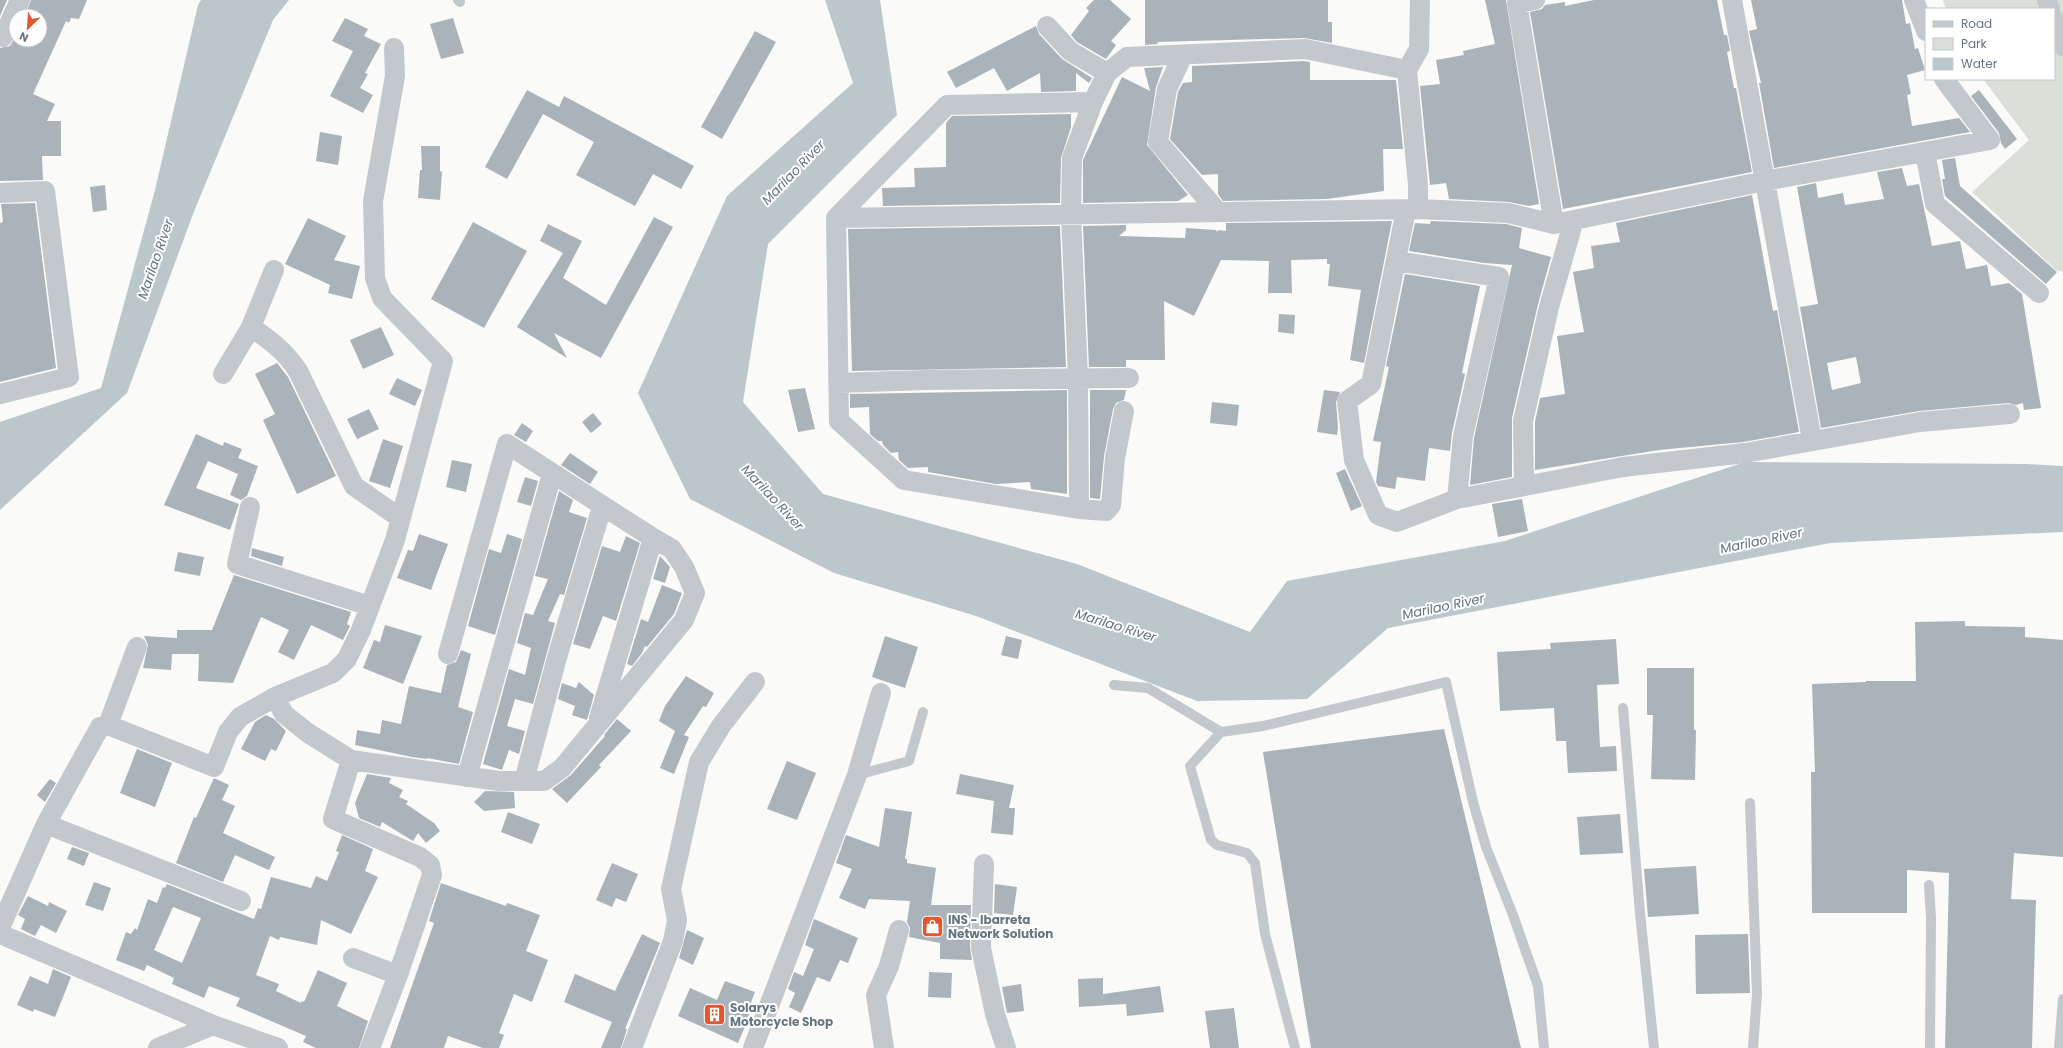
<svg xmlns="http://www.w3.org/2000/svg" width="2063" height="1048" viewBox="0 0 2063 1048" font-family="Poppins,sans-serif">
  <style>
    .green { fill: #dadfd7 }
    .water { fill: #bbc7cb }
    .building { fill: #aab3b9; fill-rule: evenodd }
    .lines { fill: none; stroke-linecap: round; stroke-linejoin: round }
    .lane { stroke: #c3c8cc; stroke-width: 10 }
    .street { stroke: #c3c8cc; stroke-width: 20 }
    .labels { text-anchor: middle; stroke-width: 4; stroke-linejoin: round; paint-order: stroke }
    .poi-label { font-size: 12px; font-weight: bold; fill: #657683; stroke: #fff; text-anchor: start }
    .water-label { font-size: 13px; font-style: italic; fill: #60757c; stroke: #fff }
  </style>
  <rect width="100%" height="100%" fill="#fafaf8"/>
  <path class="green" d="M 1943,0 L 2063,0 L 2063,272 L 2056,270 L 1972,192 L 2029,140 L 1983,79 L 2054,79 L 2054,9 L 1946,9 Z"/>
  <path class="water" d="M 201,0 L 289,0 L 273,20 L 193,214 L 127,393 L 0,510 L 0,422 L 101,388 L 155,190 L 198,5 Z
    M 825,0 L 880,0 L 897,115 L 768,244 L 743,402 L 823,494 L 1077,564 L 1250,632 L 1287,581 L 1505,541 L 1745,462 L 2026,464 L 2063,466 L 2063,532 L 1830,543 L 1388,628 L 1307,699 L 1197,701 L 976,616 L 834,573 L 690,499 L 638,393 L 727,196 L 853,83 Z"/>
  <path class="building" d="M 0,0 L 7,0 L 0,16 Z
    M 31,0 L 87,0 L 79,19 L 71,18 L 69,23 L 66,21 L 33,94 L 55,104 L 47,121 L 61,121 L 61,156 L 42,156 L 43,180 L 0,181 L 0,48 L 10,46 L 16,36 L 16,40 L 40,40 L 40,16 L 25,16 Z
    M 1094,0 L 1110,0 L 1131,19 L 1111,41 L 1116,45 L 1106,59 L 1077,42 L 1071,35 L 1089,11 L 1086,8 Z
    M 1145,0 L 1328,0 L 1328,22 L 1332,22 L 1332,43 L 1304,38 L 1157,42 L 1158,44 L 1145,45 Z
    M 1485,0 L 1506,0 L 1539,204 L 1529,206 L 1509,202 L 1449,199 L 1446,183 L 1430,185 L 1420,86 L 1440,84 L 1436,60 L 1464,55 L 1463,51 L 1495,44 Z
    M 1594,0 L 1717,0 L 1724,35 L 1727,35 L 1730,51 L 1727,52 L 1734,88 L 1736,88 L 1752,172 L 1563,209 L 1530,12 L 1542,9 L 1545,5 L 1565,2 L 1565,6 Z
    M 1751,0 L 1902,0 L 1906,24 L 1910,23 L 1915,49 L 1918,48 L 1925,70 L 1907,75 L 1911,94 L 1907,95 L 1912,126 L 1959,118 L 1970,132 L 1774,168 L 1759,83 L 1761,83 L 1749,31 L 1757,29 Z
    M 345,18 L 368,29 L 364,36 L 381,44 L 365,73 L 368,74 L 360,88 L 373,95 L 363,113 L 330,96 L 353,51 L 332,41 Z
    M 453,18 L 464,53 L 441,59 L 430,24 Z
    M 1036,26 L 1039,34 L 1062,59 L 1092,78 L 1089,83 L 1076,73 L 1076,91 L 1041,92 L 1040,73 L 1007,91 L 994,68 L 956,88 L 947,72 Z
    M 755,31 L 776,42 L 722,139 L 701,127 Z
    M 1304,61 L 1310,62 L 1310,80 L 1396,80 L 1403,149 L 1383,149 L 1384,191 L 1327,199 L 1223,201 L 1218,194 L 1218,174 L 1202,175 L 1170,139 L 1178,92 L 1183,83 L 1192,82 L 1192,66 Z
    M 1163,67 L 1156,87 L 1147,145 L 1188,195 L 1178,201 L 1083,203 L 1083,160 L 1122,77 L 1150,91 L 1144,68 Z
    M 527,90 L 559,107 L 564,96 L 694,166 L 681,189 L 653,174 L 635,206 L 576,175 L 594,142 L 543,114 L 507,179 L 485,167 Z
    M 1979,90 L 2017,139 L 2005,149 L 2001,143 L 1999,133 L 1971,96 Z
    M 1071,114 L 1071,127 L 1061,158 L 1060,203 L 883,206 L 882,188 L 915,187 L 914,168 L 946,167 L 946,123 L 952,116 Z
    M 320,132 L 342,136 L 338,165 L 316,161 Z
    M 421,146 L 440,146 L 440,171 L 442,172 L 440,200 L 418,198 L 420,170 L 422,170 Z
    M 1955,158 L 1960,186 L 2057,272 L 2046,284 L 1945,196 L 1942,179 L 1945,179 L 1942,160 Z
    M 1902,168 L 1907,186 L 1919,184 L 1932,246 L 1960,241 L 1966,269 L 1987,265 L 1991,286 L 2009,283 L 2022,294 L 2041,408 L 2024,410 L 2023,403 L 2016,405 L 2009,403 L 1919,411 L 1821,428 L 1800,307 L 1818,304 L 1797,187 L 1816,183 L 1818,198 L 1843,193 L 1845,205 L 1884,199 L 1877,172 ZM 1856,357 L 1861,383 L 1832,390 L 1827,363 Z
    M 105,185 L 107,210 L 93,212 L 90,187 Z
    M 1752,195 L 1773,311 L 1777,310 L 1799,432 L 1743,442 L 1659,450 L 1535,470 L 1535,422 L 1540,398 L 1565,394 L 1557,336 L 1584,332 L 1573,272 L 1594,268 L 1591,246 L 1620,242 L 1616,223 Z
    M 35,203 L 56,368 L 0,382 L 0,223 L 3,222 L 1,204 Z
    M 654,217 L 673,227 L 601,358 L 554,333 L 567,358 L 517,327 L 563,253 L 540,241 L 548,224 L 582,241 L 563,278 L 606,305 Z
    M 308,218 L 346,236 L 334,260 L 360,266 L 352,299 L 328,293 L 330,285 L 285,264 Z
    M 1392,221 L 1364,363 L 1350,360 L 1361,290 L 1328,286 L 1330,264 L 1327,264 L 1327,259 L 1291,260 L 1292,293 L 1268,293 L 1269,261 L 1221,260 L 1194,316 L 1164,301 L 1165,360 L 1126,360 L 1126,367 L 1089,367 L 1083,226 L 1126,225 L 1126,230 L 1119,236 L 1185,238 L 1186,228 L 1216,230 L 1218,232 L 1218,230 L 1226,231 L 1226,223 Z
    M 1431,221 L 1506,224 L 1522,228 L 1519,248 L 1551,257 L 1538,304 L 1512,418 L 1512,477 L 1470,485 L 1474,438 L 1512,265 L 1484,263 L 1409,251 L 1415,223 L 1430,224 Z
    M 473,222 L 527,251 L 484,328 L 431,299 Z
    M 1060,226 L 1066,367 L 852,371 L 848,229 Z
    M 1405,274 L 1480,286 L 1462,373 L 1465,374 L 1452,433 L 1450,451 L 1429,448 L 1425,481 L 1397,477 L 1395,489 L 1378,486 L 1376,482 L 1381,442 L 1373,441 L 1389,367 L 1386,366 Z
    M 1279,314 L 1295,315 L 1294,334 L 1278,332 Z
    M 381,327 L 394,355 L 363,369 L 350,340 Z
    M 277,363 L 288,377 L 336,476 L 297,494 L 263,420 L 275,414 L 255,374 Z
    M 397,378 L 422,390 L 415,406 L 389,394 Z
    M 805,388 L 815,429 L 798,432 L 788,390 Z
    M 1067,390 L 1067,494 L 1031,489 L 1030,482 L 996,484 L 928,472 L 928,467 L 908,468 L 899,460 L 898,452 L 891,453 L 883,445 L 882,441 L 878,441 L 870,434 L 869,407 L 850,408 L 850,394 Z
    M 1090,390 L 1126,390 L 1124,400 L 1116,403 L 1113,409 L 1104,456 L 1100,499 L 1090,498 Z
    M 1324,390 L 1340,392 L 1336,402 L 1338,427 L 1337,435 L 1317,432 Z
    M 1212,402 L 1239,405 L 1237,426 L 1210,423 Z
    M 369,409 L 379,429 L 357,439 L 347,419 Z
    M 593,413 L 602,424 L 591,433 L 582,422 Z
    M 522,423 L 533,431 L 526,442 L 514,435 Z
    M 196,434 L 223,446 L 224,442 L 242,449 L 238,458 L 258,466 L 247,496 L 241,500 L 230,495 L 238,474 L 208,461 L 196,488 L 239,504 L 230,530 L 164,505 Z
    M 383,439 L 403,446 L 390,488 L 369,481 Z
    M 570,453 L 598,472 L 590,484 L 561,465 Z
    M 452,460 L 472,464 L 466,492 L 446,487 Z
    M 1345,469 L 1362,506 L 1351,511 L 1336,473 Z
    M 525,477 L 538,481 L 531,506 L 517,502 Z
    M 559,491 L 573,500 L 569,512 L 587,518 L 564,595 L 560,594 L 548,621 L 555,623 L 533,704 L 515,699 L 507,726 L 525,731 L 519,754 L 509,750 L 502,770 L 499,769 L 483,764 L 509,669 L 525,675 L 531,648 L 517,643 L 525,613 L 533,615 L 548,579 L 535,576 Z
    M 1522,499 L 1528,531 L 1498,537 L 1492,504 Z
    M 419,534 L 448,544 L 431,590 L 397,578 L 408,550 L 413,551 Z
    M 507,534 L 522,539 L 495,635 L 468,626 L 489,549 L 501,553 Z
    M 626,536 L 640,543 L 616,621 L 603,616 L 590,649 L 573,644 L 602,546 L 620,552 Z
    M 252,548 L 284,557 L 282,566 L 251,556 Z
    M 178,552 L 204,557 L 200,576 L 174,571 Z
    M 660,556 L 670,567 L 665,583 L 653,579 Z
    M 234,575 L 351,612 L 347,624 L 350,626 L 343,640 L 311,625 L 294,660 L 278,652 L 289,630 L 261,617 L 233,683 L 198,681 L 199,654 L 172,654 L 171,670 L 143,668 L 148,645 L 144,636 L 177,638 L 177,630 L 212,630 Z
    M 662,585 L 682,593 L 674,614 L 647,647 L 645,646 L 642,653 L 632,666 L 627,664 L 641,619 L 648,622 Z
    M 1965,621 L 1965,626 L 2025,627 L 2025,637 L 2063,640 L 2063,857 L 2014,853 L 2011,899 L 2036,900 L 2032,1048 L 1945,1048 L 1949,873 L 1907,870 L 1907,913 L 1812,913 L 1811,772 L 1815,772 L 1812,684 L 1866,682 L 1866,681 L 1916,681 L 1915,622 Z
    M 385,625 L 422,636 L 403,684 L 363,668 L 374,640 L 380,642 Z
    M 885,636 L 918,647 L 905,688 L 872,677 Z
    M 1006,636 L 1022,640 L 1018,659 L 1001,655 Z
    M 1616,639 L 1619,684 L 1597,685 L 1600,747 L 1616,746 L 1617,771 L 1568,773 L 1566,741 L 1556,741 L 1554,708 L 1500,711 L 1497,652 L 1551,649 L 1550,643 Z
    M 461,650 L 471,654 L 458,707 L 473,712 L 459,764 L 427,758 L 427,759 L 412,757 L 355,745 L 357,730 L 380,734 L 382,720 L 401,724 L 409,686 L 441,693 L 447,665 L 456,662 Z
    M 1647,668 L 1694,668 L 1694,730 L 1696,730 L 1695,780 L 1651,779 L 1653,715 L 1647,715 Z
    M 686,676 L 714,693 L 706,707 L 703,706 L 684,735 L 689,737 L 674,774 L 660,768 L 675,731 L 659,721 L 665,706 Z
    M 579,682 L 594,695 L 587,720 L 572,715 L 575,706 L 558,699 L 562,683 L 576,688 Z
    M 266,715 L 274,719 L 286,731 L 276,751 L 271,749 L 265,761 L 241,749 L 255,722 Z
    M 617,719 L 631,731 L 599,765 L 601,767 L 567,803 L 552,789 L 571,775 L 605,736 L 604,735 Z
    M 1444,729 L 1521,1048 L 1311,1048 L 1263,752 Z
    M 137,749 L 172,763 L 155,807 L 120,793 Z
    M 787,761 L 816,773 L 797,820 L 767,809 Z
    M 367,774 L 391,778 L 389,783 L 403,790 L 399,797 L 408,801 L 406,804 L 434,823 L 440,831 L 426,843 L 418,833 L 413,841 L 382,822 L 380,827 L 359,818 L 355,803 Z
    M 960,774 L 1014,785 L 1009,808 L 1015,808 L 1013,835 L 991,833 L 994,801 L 956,794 Z
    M 214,778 L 229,785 L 222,800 L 235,806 L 223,833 L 275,857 L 269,870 L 235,855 L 223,882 L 176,863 L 194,817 L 196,818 Z
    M 50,779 L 56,783 L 45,802 L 37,795 Z
    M 485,791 L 514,792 L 515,808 L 484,811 L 474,802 Z
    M 885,808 L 912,812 L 905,859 L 907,859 L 907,863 L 936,868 L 931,905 L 971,905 L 970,948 L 972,960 L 940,959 L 940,943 L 909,937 L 910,928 L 907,922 L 910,901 L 869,899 L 865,909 L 839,898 L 852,869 L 836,863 L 846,835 L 879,847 Z
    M 508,812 L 540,824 L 532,844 L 501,832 Z
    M 1620,814 L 1623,853 L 1580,855 L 1577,817 Z
    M 342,835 L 373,849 L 365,871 L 378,877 L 351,934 L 321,920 L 317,945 L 280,937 L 279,940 L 270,936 L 256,975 L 279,984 L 276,991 L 301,1003 L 302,1001 L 304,1002 L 318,970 L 347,983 L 337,1006 L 368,1021 L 359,1048 L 316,1048 L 303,1042 L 306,1036 L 236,1006 L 240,998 L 209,986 L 204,998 L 172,984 L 174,978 L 147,965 L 144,971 L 116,960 L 126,932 L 131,934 L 135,928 L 137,930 L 148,899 L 157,903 L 163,887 L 165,888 L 167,884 L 254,919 L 258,908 L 261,909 L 271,877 L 311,888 L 316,876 L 327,881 L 339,852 L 336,851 ZM 173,907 L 201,918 L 182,963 L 154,950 Z
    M 72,847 L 89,853 L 84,866 L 67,859 Z
    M 612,863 L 638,874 L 626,902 L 616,898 L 612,907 L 596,900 Z
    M 1696,866 L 1699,914 L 1648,917 L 1644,869 Z
    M 94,882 L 111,888 L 103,911 L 85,905 Z
    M 441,883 L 506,906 L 507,903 L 540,915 L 526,951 L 548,960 L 532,1002 L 514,994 L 499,1033 L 504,1035 L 499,1048 L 483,1048 L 448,1036 L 444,1048 L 390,1048 L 434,923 L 429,921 Z
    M 995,884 L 1017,887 L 1013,915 L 994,913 Z
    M 28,896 L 48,906 L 49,902 L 67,911 L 56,933 L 41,925 L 35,936 L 21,929 L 25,919 L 18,915 Z
    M 814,919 L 858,938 L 848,963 L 840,960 L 830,982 L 817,977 L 801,1013 L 789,1007 L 795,993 L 788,989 L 794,972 L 803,976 L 814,949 L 805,945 Z
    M 687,930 L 704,938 L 693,965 L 679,958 Z
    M 642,934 L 660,943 L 625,1029 L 627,1029 L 621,1048 L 601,1048 L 612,1022 L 564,1002 L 575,974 L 615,991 Z
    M 1748,934 L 1750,993 L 1696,994 L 1695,935 Z
    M 53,969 L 71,977 L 55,1017 L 34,1009 L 33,1012 L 17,1005 L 30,976 L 48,984 Z
    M 929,972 L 952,973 L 951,998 L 928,997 Z
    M 1103,978 L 1103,994 L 1160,986 L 1164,1012 L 1127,1016 L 1126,1004 L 1079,1007 L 1078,979 Z
    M 725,981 L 755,992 L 747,1013 L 750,1015 L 738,1043 L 678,1016 L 690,988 L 717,1000 Z
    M 1021,984 L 1024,1011 L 1007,1013 L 1002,987 Z
    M 1234,1008 L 1239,1048 L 1210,1048 L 1205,1011 Z"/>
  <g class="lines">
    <path class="lane" d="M 458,0 L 460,2
      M 1114,685 L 1148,688 L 1221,732 L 1263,726 L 1446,682 L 1473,802 L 1486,847 L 1513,915 L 1538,986 L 1544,1048
      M 1623,708 L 1640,913 L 1654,1048
      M 1221,732 L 1190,766 L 1211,840 L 1217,845 L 1247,853 L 1255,863 L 1265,934 L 1295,1048
      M 857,775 L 909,761 L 923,712
      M 1750,803 L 1757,994 L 1753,1048
      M 1929,885 L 1931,918 L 1930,1048
      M 2059,1048 L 2063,999"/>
    <path class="street" d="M 1535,0 L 1517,3 L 1554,224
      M 1732,0 L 1812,440
      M 1914,0 L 1926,31
      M 2047,0 L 2050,9
      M 2054,20 L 2063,46
      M 1047,26 L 1070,51 L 1107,73
      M 0,36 L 3,37 L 20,0
      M 1183,55 L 1167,89 L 1158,142 L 1217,211
      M 1093,102 L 947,105 L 836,218 L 839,421 L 904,480 L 1079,509 L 1106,511 L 1111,505 L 1115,458 L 1124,411
      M 1925,152 L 1935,204 L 2039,293
      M 0,193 L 45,191 L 69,377 L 0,394
      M 1418,209 L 1418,185 L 1407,70 L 1419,49 L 1420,0
      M 1406,210 L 1371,384 L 1347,401 L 1354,460 L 1378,515 L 1397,522 L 1457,499 L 1623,467 L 1745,453 L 1920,422 L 2010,414
      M 836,218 L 1418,209 L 1508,213 L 1554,224 L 1765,181 L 1990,140 L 1944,79
      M 1396,261 L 1499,277 L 1463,436 L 1457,499
      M 251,327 C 270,340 285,351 298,371 L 354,486 L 400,518
      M 223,374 L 251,327 L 274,270
      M 838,383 L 925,380 L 1129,378
      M 1524,485 L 1523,421 L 1549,307 L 1574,220
      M 250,507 L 237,564 L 370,606
      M 1079,509 L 1078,378 L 1071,214 L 1072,158 L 1093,102 L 1107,73 L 1127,57 L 1305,49 L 1407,70
      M 448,654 L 507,444 L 653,538 L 599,718
      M 275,697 L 284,714 L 308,733 L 351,760 L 499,781 L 544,781 L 562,768 L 684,620 L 695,593 L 684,567 L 672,549 L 653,538
      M 108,725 L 137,647
      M 351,760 L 333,819 L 420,857 L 430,865 L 432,875 L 398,975 L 370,1048
      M 467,777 L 552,474
      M 524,781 L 558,654 L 602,507
      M 46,824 L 241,901
      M 984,864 L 981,948 L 995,1014 L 1006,1048
      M 0,928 L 46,824 L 100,727 L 108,725 L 214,767 L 228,732 L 240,717 L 275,697 L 333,673 L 347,659 L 361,630 L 395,540 L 443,361 L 382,298 L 375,278 L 373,201 L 395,76 L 394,48
      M 0,934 L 213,1025 L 278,1048
      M 353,958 L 398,975
      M 158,1048 L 213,1025
      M 632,1048 L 673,941 L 677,920 L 671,889 L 699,762 L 721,726 L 755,682
      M 753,1048 L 857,775 L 881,693
      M 884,1048 L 876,995 L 889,966 L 899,930"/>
  </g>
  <defs>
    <symbol id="shop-square" viewBox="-11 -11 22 22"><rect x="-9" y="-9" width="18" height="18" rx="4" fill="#e4572e" stroke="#fff"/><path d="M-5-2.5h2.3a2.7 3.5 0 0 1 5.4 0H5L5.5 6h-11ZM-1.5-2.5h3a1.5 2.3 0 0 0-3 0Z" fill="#fff"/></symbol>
    <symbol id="building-square" viewBox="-11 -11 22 22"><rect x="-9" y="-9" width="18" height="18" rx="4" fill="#e4572e" stroke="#fff"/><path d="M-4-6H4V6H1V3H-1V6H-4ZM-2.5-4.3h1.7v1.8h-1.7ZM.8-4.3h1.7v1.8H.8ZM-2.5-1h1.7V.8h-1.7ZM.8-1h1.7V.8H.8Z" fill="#fff"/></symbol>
  </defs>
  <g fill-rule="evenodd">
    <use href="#shop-square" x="920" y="914" width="25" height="25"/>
    <use href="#building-square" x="702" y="1002" width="25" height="25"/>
  </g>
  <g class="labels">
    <g class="poi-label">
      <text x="948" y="924">INS - Ibarreta<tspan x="948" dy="14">Network Solution</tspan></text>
      <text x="730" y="1012">Solarys<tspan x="730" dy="14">Motorcycle Shop</tspan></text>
    </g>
    <g class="water-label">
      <text transform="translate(793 172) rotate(-46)" y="5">Marilao River</text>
      <text transform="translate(155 259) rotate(-71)" y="5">Marilao River</text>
      <text transform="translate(773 497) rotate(47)" y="5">Marilao River</text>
      <text transform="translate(1761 540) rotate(-12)" y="5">Marilao River</text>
      <text transform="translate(1443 606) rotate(-12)" y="5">Marilao River</text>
      <text transform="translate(1116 625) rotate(17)" y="5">Marilao River</text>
    </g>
  </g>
  <rect x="1925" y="8" width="130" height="72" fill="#ffffff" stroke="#c1c8cd"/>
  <rect x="1933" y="21" width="20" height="6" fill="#c3c8cc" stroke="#c1c8cd"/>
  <text x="1961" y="28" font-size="12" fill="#657683">Road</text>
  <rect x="1933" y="38" width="20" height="12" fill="#dadfd7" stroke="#c1c8cd"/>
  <text x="1961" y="48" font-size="12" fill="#657683">Park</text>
  <rect x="1933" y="58" width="20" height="12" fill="#bbc7cb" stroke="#c1c8cd"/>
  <text x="1961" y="68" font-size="12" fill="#657683">Water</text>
  <g transform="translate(28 28) rotate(205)"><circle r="19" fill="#ffffff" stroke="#c1c8cd"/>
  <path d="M0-3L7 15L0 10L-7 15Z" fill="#e4572e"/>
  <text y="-6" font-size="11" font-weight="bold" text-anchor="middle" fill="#657683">N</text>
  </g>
</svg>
